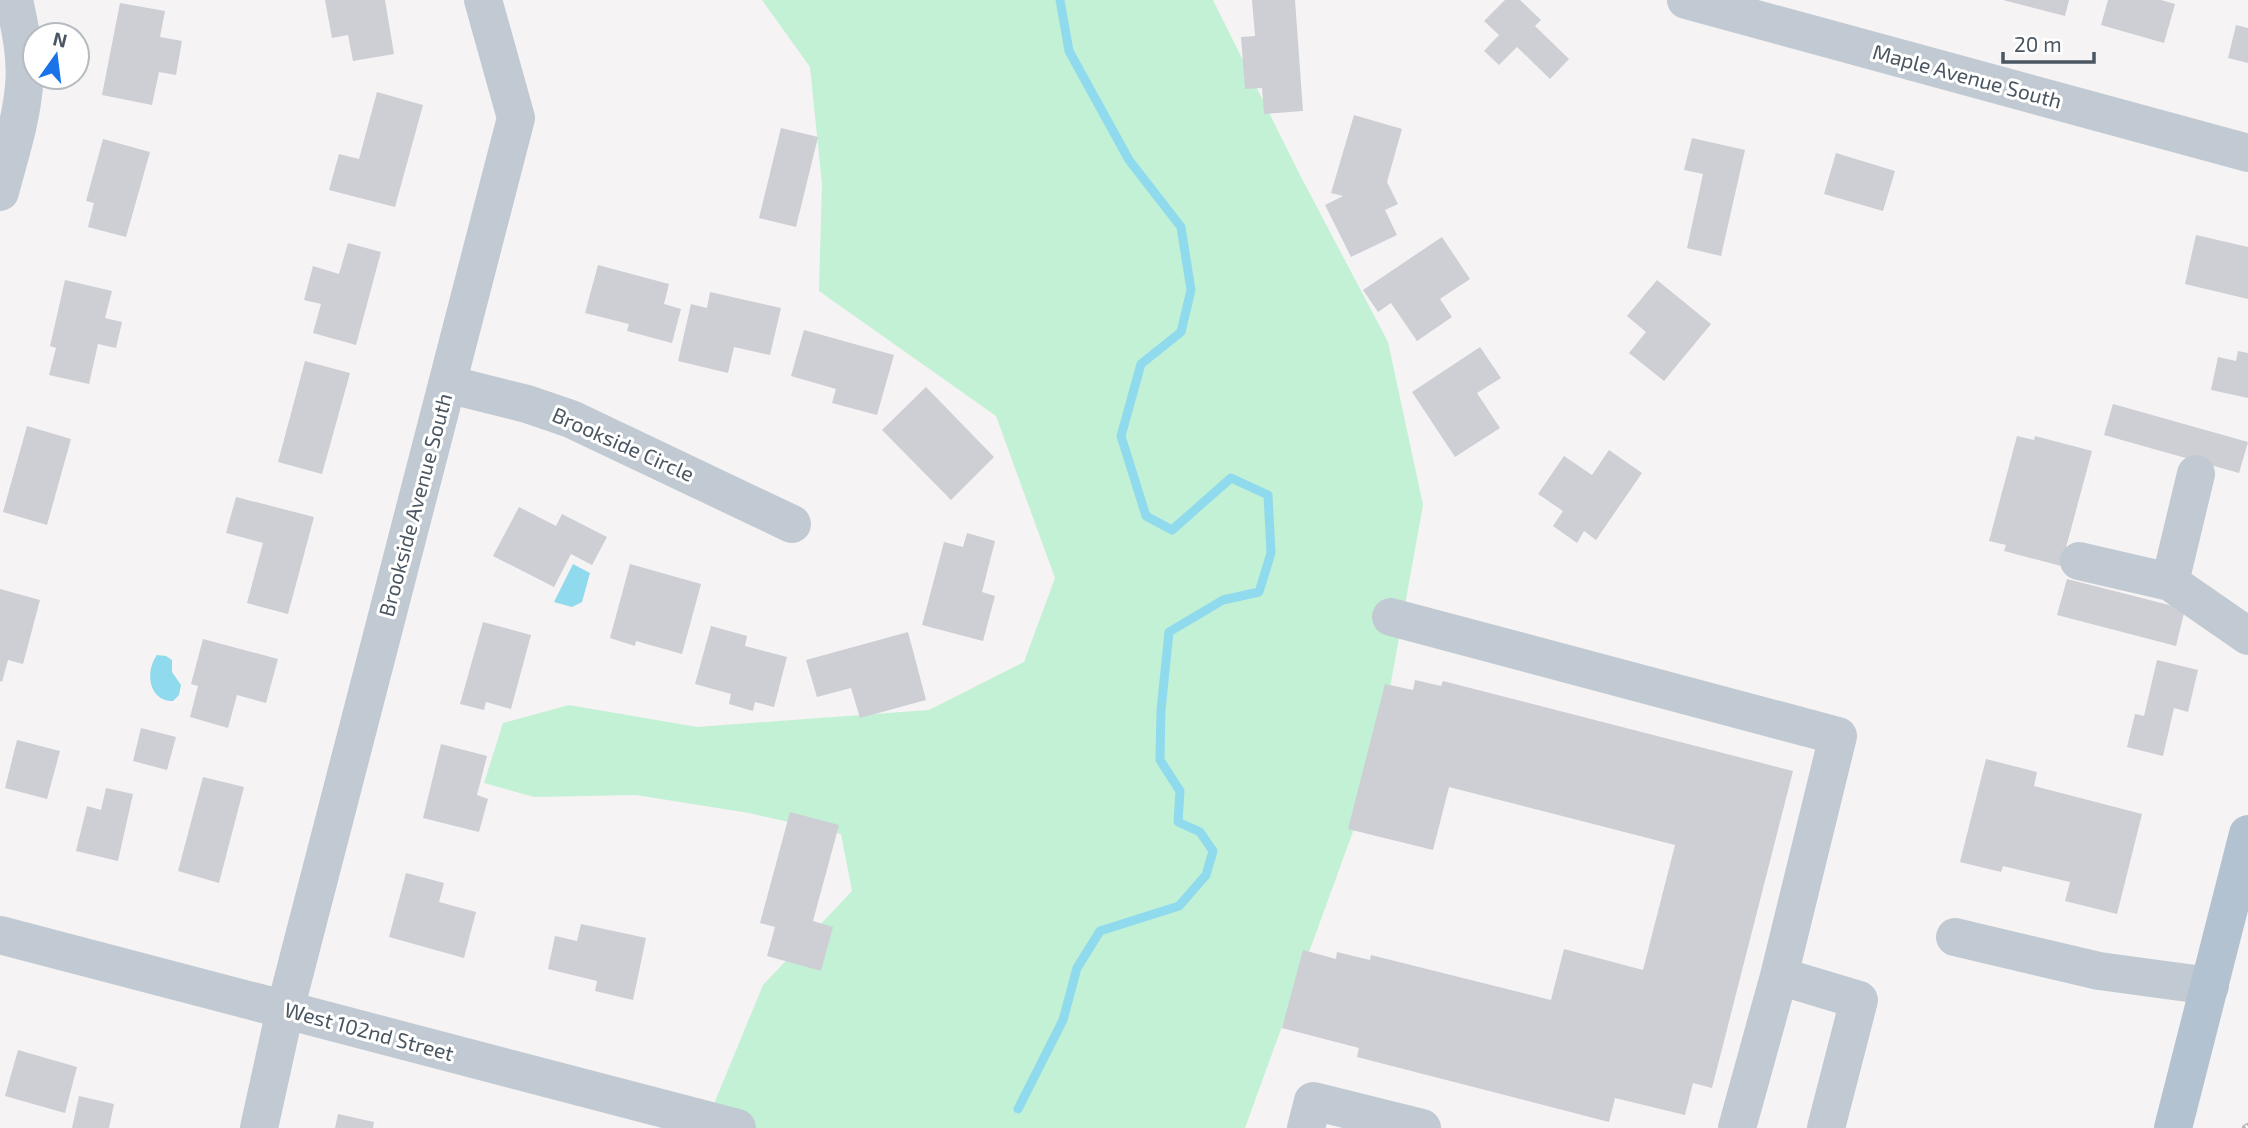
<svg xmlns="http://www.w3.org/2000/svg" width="2248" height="1128" viewBox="0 0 2248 1128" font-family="'Exo 2',sans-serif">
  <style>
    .green { fill: #c3f1d5 }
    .water { fill: #90daee }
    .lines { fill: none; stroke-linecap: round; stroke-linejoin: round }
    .stream { stroke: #90daee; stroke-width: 9 }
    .building { fill: #cdcfd5 }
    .minor { stroke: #c1cad2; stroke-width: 38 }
    .major { stroke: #b3c2d1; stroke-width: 38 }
    .rail-casing { stroke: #b5b8bd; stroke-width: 8 }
    .rail { stroke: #fff; stroke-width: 5; stroke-dasharray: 16; stroke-linecap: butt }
    .labels { text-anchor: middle; stroke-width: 6; stroke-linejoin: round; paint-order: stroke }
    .street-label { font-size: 21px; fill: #4a5661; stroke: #fff }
  </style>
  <rect width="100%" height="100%" fill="#f5f3f3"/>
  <path class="green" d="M 762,0 L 1213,0 L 1300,175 L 1388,342 L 1423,505 L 1375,771 L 1245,1128 L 704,1128 L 763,985 L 852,891 L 841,834 L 749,813 L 636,795 L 534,797 L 484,783 L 503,723 L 569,705 L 697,727 L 929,710 L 1024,662 L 1055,578 L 996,416 L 819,291 L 822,184 L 810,67 Z"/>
  <path class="water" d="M 573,564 L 590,573 L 582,602 L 572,607 L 554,602 Z
    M 157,655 L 166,656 L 172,660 L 172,672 L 181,685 L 179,695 L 173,701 C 148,701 145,671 157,655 Z"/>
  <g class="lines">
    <path class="stream" d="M 1018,1109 L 1063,1020 L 1077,968 L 1100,931 L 1179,906 L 1206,875 L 1213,851 L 1200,832 L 1178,822 L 1180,791 L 1160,760 L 1161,710 L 1169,632 L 1223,600 L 1259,592 L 1271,553 L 1268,495 L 1231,478 L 1172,530 L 1146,516 L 1121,436 L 1141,364 L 1181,332 L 1191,290 L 1181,227 L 1129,160 L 1069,51 L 1060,0"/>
  </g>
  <path class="building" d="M 325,0 L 385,0 L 394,54 L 353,61 L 348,35 L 332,38 Z
    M 1252,0 L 1295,0 L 1303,111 L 1264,114 L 1262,88 L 1245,89 L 1241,37 L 1255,36 Z
    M 1505,0 L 1520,0 L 1541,20 L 1535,26 L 1569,59 L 1550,79 L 1517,47 L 1499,65 L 1484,51 L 1499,35 L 1484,21 Z
    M 2003,0 L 2069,0 L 2065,16 Z
    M 2108,0 L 2161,0 L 2175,4 L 2164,43 L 2101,25 Z
    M 120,3 L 165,11 L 160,37 L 182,41 L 176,75 L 159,72 L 152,105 L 102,95 Z
    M 2236,25 L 2248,28 L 2248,63 L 2228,58 Z
    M 377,92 L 423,105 L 395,207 L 329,190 L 339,154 L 359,159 Z
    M 1354,115 L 1402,129 L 1387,182 L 1398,204 L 1385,210 L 1397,235 L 1351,257 L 1325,205 L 1343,196 L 1331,193 Z
    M 781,128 L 818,137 L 796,227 L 759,218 Z
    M 1692,138 L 1745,150 L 1721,256 L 1687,248 L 1703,174 L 1684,170 Z
    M 103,139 L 150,152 L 126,237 L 88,227 L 94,203 L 86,201 Z
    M 1836,153 L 1895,171 L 1883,211 L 1824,194 Z
    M 2196,235 L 2248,247 L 2248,299 L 2185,284 Z
    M 1442,237 L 1470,279 L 1440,299 L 1452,317 L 1417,341 L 1391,303 L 1378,312 L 1363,290 Z
    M 348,243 L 381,252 L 356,345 L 313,333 L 321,304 L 304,300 L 313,266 L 339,274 Z
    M 598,265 L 669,284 L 664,304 L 681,309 L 672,343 L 627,331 L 629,324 L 585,313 Z
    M 65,280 L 112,291 L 105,318 L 122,322 L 116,348 L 98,344 L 89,384 L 49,375 L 56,348 L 50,346 Z
    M 1657,280 L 1711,324 L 1664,381 L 1629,353 L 1646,332 L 1627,316 Z
    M 710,292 L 781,308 L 770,355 L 734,347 L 728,373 L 678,361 L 691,304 L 707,308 Z
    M 804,330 L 894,355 L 877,415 L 832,403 L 836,389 L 791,376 Z
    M 1480,347 L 1501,378 L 1477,393 L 1500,428 L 1455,457 L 1412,392 Z
    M 2238,351 L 2248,353 L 2248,398 L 2211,390 L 2218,357 L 2236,361 Z
    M 305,361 L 350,373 L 322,474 L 278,462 Z
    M 926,387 L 994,457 L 951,500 L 882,430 Z
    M 2113,404 L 2248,442 L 2239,473 L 2104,435 Z
    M 27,426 L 71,439 L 47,525 L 3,512 Z
    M 2017,436 L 2034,440 L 2035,436 L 2092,451 L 2061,566 L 2004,551 L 2006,545 L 1989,541 Z
    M 1609,450 L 1642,473 L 1596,540 L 1584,531 L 1577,543 L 1553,526 L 1563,511 L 1538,494 L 1564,456 L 1592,475 Z
    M 236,497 L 314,517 L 288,614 L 247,603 L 263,543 L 226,533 Z
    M 519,507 L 556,526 L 562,514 L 607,537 L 592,565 L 571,554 L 554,587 L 493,556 Z
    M 967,533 L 995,541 L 982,592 L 995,596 L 983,641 L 922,625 L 944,542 L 963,547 Z
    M 630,564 L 701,584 L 682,654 L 636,641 L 635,646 L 610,638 Z
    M 2067,579 L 2185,609 L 2176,646 L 2057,615 Z
    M 0,589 L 40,600 L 23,664 L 8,660 L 2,682 L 0,681 Z
    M 483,622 L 531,635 L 511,709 L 486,702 L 484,710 L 460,704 Z
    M 711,626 L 747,636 L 745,646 L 787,657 L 774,707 L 755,702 L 753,711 L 729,704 L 731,694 L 695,684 Z
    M 908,632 L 926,700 L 860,718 L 851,688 L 817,697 L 806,660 Z
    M 203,639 L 278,659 L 266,703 L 237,695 L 228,728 L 190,717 L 198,686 L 191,684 Z
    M 2157,660 L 2198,670 L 2188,712 L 2174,708 L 2163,756 L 2127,747 L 2135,714 L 2144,716 Z
    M 1415,680 L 1441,686 L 1443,681 L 1793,771 L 1712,1088 L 1693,1083 L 1685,1115 L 1615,1098 L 1609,1122 L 1357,1057 L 1359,1048 L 1282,1028 L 1303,950 L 1336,959 L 1337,952 L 1370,960 L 1371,955 L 1551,1000 L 1564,949 L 1643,970 L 1675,845 L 1449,787 L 1433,850 L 1348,829 L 1385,684 L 1413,690 Z
    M 141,728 L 176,737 L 167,770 L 133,761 Z
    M 17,740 L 60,751 L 47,799 L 5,788 Z
    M 441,744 L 487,756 L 477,795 L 488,799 L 479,832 L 423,818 Z
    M 1986,759 L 2037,772 L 2034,786 L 2142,814 L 2117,914 L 2065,901 L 2070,882 L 2003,866 L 2001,872 L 1960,862 Z
    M 203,777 L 244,787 L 219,883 L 178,871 Z
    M 106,788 L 133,794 L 118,861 L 76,851 L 87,806 L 101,810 Z
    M 790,812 L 839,825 L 813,921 L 833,927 L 821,971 L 767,956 L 775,927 L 760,923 Z
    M 406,873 L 444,883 L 439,902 L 476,912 L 464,958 L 389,937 Z
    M 581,924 L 646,938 L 633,1000 L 595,991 L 597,981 L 548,969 L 555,936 L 577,941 Z
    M 18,1050 L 77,1067 L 65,1113 L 5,1096 Z
    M 79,1096 L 114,1104 L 109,1128 L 72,1128 Z
    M 338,1114 L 374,1122 L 373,1128 L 335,1128 Z"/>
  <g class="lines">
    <path class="minor" d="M 1686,0 L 2248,153
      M 0,192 C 9,157 21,122 24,86 C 27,58 20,28 14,0
      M 447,384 L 527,404 L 571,419 L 792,524
      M 2079,561 L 2170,582 L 2248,636
      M 2170,582 L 2196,474
      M 1391,617 L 1838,736 L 1779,976 L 1859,1000 L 1826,1128
      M 0,935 L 737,1128
      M 1955,937 L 2099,971 L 2210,986
      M 259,1128 L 285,1010 L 516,118 L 483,0
      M 1306,1128 L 1313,1101 L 1422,1128
      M 1737,1128 L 1779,976"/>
    <path class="major" d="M 2173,1128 L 2248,834"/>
    <defs>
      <path id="rail" d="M 2246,1128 L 2248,1127"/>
    </defs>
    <use href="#rail" class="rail-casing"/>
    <use href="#rail" class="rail"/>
  </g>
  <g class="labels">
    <g class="street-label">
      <text transform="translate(1967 77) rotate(15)" y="7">Maple Avenue South</text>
      <text transform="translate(623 445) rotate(24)" y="7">Brookside Circle</text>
      <text transform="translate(416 505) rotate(-75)" y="7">Brookside Avenue South</text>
      <text transform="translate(369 1032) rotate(15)" y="7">West 102nd Street</text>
    </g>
  </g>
  <g transform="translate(56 56) rotate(14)"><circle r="33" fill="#ffffff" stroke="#b7bbc0" stroke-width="2"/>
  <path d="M0-5L12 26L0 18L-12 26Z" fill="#1a73e8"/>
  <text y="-10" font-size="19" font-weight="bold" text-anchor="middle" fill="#4a5661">N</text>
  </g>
  <path d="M2003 52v10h91v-10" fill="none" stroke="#4a5661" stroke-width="3.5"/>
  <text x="2014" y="52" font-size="21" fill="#4a5661" stroke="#ffffff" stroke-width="5" paint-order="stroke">20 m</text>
</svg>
